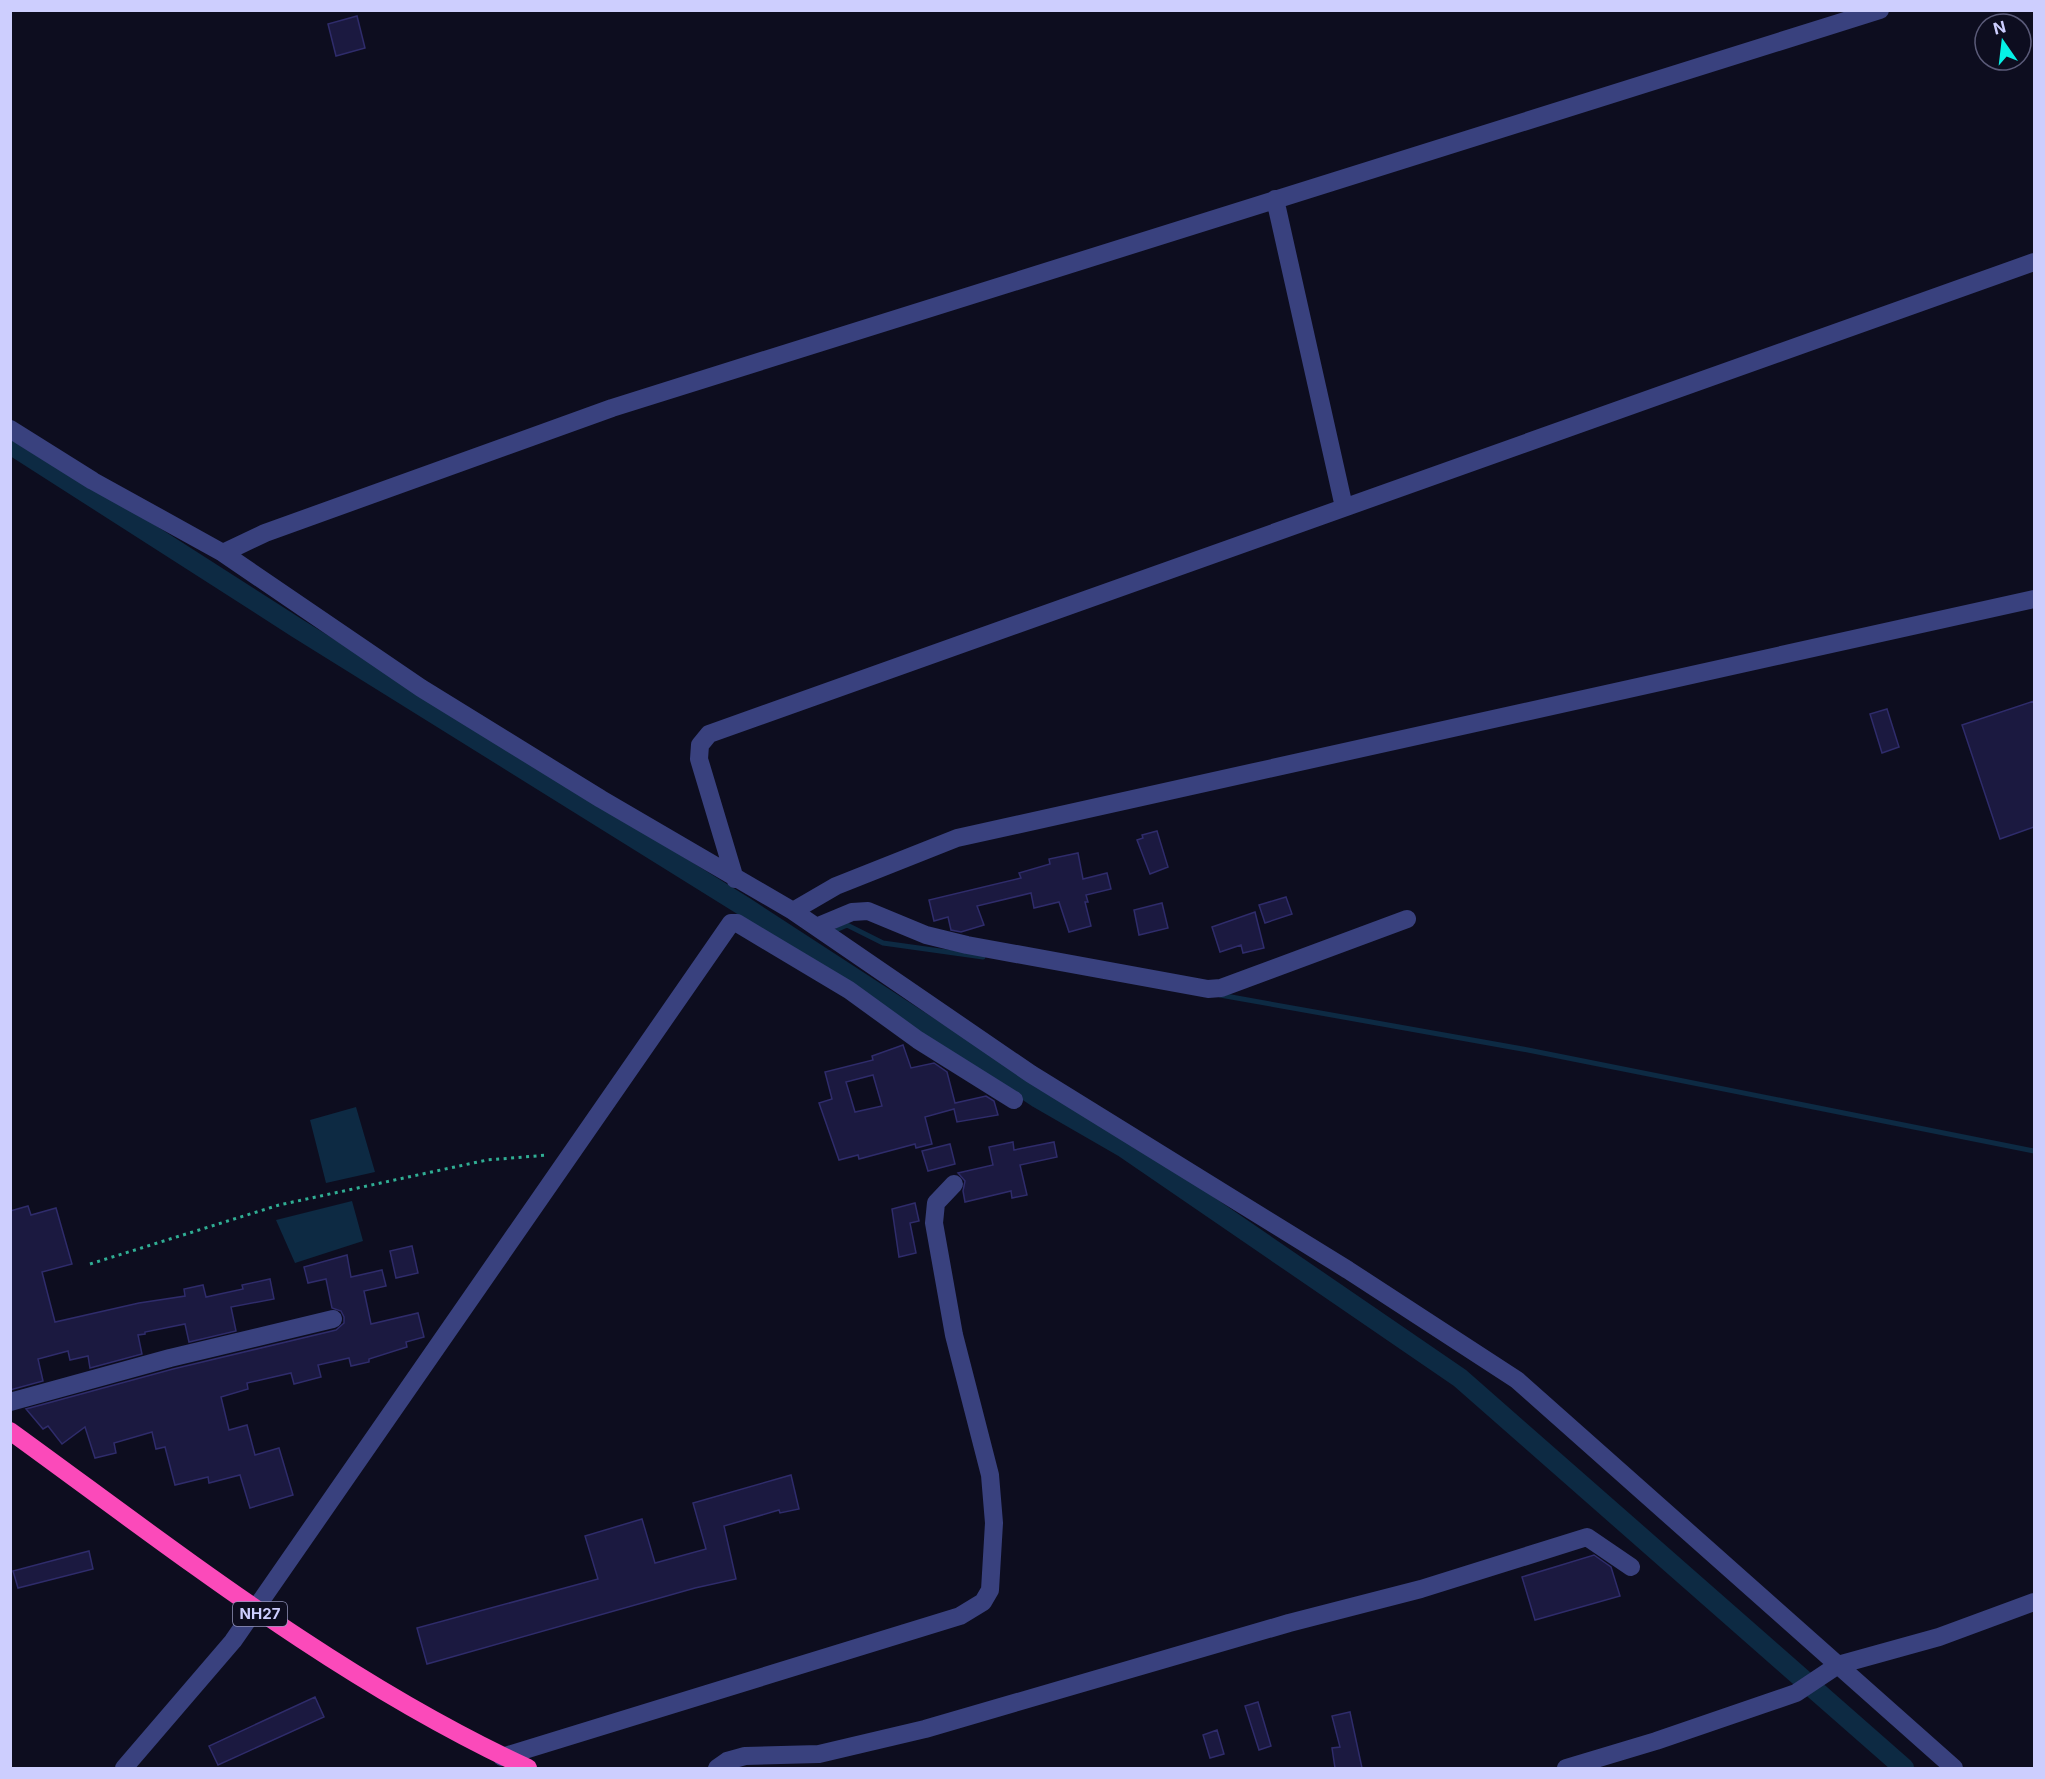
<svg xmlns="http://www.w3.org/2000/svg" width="2045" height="1779" viewBox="0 0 2045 1779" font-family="Inter,sans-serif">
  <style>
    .water { fill: #0d2a43 }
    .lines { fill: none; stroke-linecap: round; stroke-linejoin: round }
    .stream { stroke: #0d2a43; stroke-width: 5 }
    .canal { stroke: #0d2a43; stroke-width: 20 }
    .building { fill: #1b1940; stroke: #2f2c6b; stroke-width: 1.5; fill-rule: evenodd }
    .path { stroke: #30ae94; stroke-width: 3; stroke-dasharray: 3 4.5; stroke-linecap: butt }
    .minor { stroke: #39417e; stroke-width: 18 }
    .highway { stroke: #fb4aba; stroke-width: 18 }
    .labels { text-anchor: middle; stroke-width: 5; stroke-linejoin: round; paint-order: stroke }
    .shield { fill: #0d0d1f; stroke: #9394bb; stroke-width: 1.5 }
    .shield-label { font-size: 15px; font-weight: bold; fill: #cdcefe }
  </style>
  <rect width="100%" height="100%" fill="#0d0d1f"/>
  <path class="water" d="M 356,1107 L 375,1172 L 326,1183 L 310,1120 Z
    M 352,1201 L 363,1241 L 295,1263 L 276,1220 Z"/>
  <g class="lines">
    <path class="stream" d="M 838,929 L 847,925 L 883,943 L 983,957
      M 1220,995 L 1528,1050 L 2034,1151"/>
    <path class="canal" d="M 10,444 L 297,628 L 745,907 L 1038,1098 L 1123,1147 L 1460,1378 L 1904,1768"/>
  </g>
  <path class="building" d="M 357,16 L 365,48 L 336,56 L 328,24 Z
    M 2034,701 L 2034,827 L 2000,839 L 1962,725 Z
    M 1887,709 L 1899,747 L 1882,753 L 1870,714 Z
    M 1157,831 L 1168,867 L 1150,874 L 1137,840 L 1143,838 L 1142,835 Z
    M 1078,853 L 1083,879 L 1107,873 L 1111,889 L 1086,895 L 1088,902 L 1085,902 L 1091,926 L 1069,932 L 1059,902 L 1034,908 L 1031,893 L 977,906 L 984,925 L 961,932 L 951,930 L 948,917 L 934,921 L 929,900 L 1021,878 L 1019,873 L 1050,864 L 1049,859 Z
    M 1286,897 L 1292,914 L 1265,923 L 1259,905 Z
    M 1162,903 L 1168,928 L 1139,935 L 1134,910 Z
    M 1255,912 L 1264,948 L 1243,953 L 1241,945 L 1220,952 L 1212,927 Z
    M 903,1045 L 911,1068 L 934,1063 L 947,1072 L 955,1103 L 986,1096 L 994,1101 L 998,1115 L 957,1122 L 954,1109 L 925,1117 L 932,1144 L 916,1148 L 915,1144 L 859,1159 L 858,1155 L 839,1160 L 819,1103 L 832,1099 L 825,1072 L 873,1060 L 872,1056 ZM 873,1075 L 882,1106 L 855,1112 L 846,1082 Z
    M 1013,1142 L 1014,1150 L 1054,1142 L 1057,1157 L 1020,1165 L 1027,1195 L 1012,1198 L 1011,1191 L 965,1202 L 963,1191 L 965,1181 L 958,1173 L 993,1165 L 989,1147 Z
    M 950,1144 L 955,1164 L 928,1171 L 922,1151 Z
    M 915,1203 L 919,1221 L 910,1223 L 916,1253 L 899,1257 L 892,1209 Z
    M 28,1206 L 31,1215 L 56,1208 L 72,1264 L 42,1272 L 55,1322 L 139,1303 L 185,1296 L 184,1289 L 203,1285 L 206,1297 L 243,1289 L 242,1285 L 270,1279 L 274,1299 L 231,1307 L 236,1331 L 189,1342 L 185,1324 L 145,1332 L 145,1334 L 138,1335 L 142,1354 L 90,1368 L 88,1356 L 70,1360 L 68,1351 L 38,1359 L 43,1381 L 10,1390 L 10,1211 Z
    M 412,1246 L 418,1273 L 396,1278 L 390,1251 Z
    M 347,1255 L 351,1277 L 382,1270 L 386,1286 L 364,1291 L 371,1324 L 418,1313 L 424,1337 L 406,1342 L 407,1347 L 369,1359 L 369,1362 L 351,1366 L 349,1358 L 318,1365 L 321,1377 L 294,1384 L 291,1373 L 247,1383 L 248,1389 L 221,1397 L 229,1430 L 247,1425 L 255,1455 L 279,1448 L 293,1495 L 250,1508 L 240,1475 L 209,1483 L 208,1477 L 175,1485 L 165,1447 L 156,1449 L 152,1432 L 114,1443 L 116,1453 L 95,1458 L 85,1427 L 62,1444 L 48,1426 L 43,1429 L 26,1409 L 173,1369 L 336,1330 L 344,1323 L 344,1317 L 341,1311 L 332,1308 L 326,1279 L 308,1283 L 304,1267 Z
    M 791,1475 L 799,1509 L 780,1513 L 779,1510 L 724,1526 L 736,1579 L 695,1588 L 427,1664 L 417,1628 L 598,1579 L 585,1536 L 642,1519 L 655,1563 L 706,1549 L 693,1503 Z
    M 89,1551 L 93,1569 L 18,1588 L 13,1571 Z
    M 1594,1555 L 1611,1567 L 1620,1596 L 1535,1620 L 1522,1577 Z
    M 315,1697 L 324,1717 L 218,1765 L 209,1746 Z
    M 1258,1702 L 1271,1746 L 1259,1750 L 1245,1706 Z
    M 1350,1712 L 1362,1768 L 1335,1768 L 1332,1748 L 1340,1747 L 1332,1716 Z
    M 1217,1730 L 1224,1754 L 1210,1758 L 1203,1735 Z"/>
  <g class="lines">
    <path class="path" d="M 90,1264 L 279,1205 L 487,1160 L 548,1155"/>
    <path class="minor" d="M 1275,199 L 1344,507
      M 10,429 L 93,481 L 223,553 L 421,688 L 601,799 L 793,911 L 1031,1074 L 1348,1270 L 1517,1380 L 1954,1768
      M 223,553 L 265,533 L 612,408 L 1880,10
      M 735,879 L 699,759 L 700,745 L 709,734 L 2034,262
      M 793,911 L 836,886 L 957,838 L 2034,599
      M 816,927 L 852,912 L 868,911 L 926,935 L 967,945 L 1208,989 L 1221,988 L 1407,919
      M 10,1402 L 170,1358 L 333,1319
      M 502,1757 L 960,1616 L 983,1602 L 990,1590 L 994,1523 L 990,1475 L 954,1335 L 934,1223 L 936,1203 L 954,1184
      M 124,1768 L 233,1641 L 731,923 L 737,923 L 849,990 L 918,1040 L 1014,1100
      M 717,1768 L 727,1761 L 745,1756 L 819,1754 L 925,1729 L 1289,1623 L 1421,1589 L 1587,1537 L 1631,1567
      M 1566,1768 L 1656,1741 L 1796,1693 L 1838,1665 L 1939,1637 L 2034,1602"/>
    <path class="highway" d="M 10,1431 C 177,1552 340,1681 528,1768"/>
  </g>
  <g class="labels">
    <rect class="shield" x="233" y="1602" width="54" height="24" rx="4.5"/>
    <g class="shield-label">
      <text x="260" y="1619">NH27</text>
    </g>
  </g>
  <rect width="2045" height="1779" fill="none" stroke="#cdcefe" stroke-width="24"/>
  <g transform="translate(2003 42) rotate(346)"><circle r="28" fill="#0d0d1f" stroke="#5a5a78" stroke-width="1.5"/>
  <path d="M0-4.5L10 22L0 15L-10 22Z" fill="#05f1e5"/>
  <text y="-9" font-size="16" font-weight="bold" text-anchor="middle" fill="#cdcefe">N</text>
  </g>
</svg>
